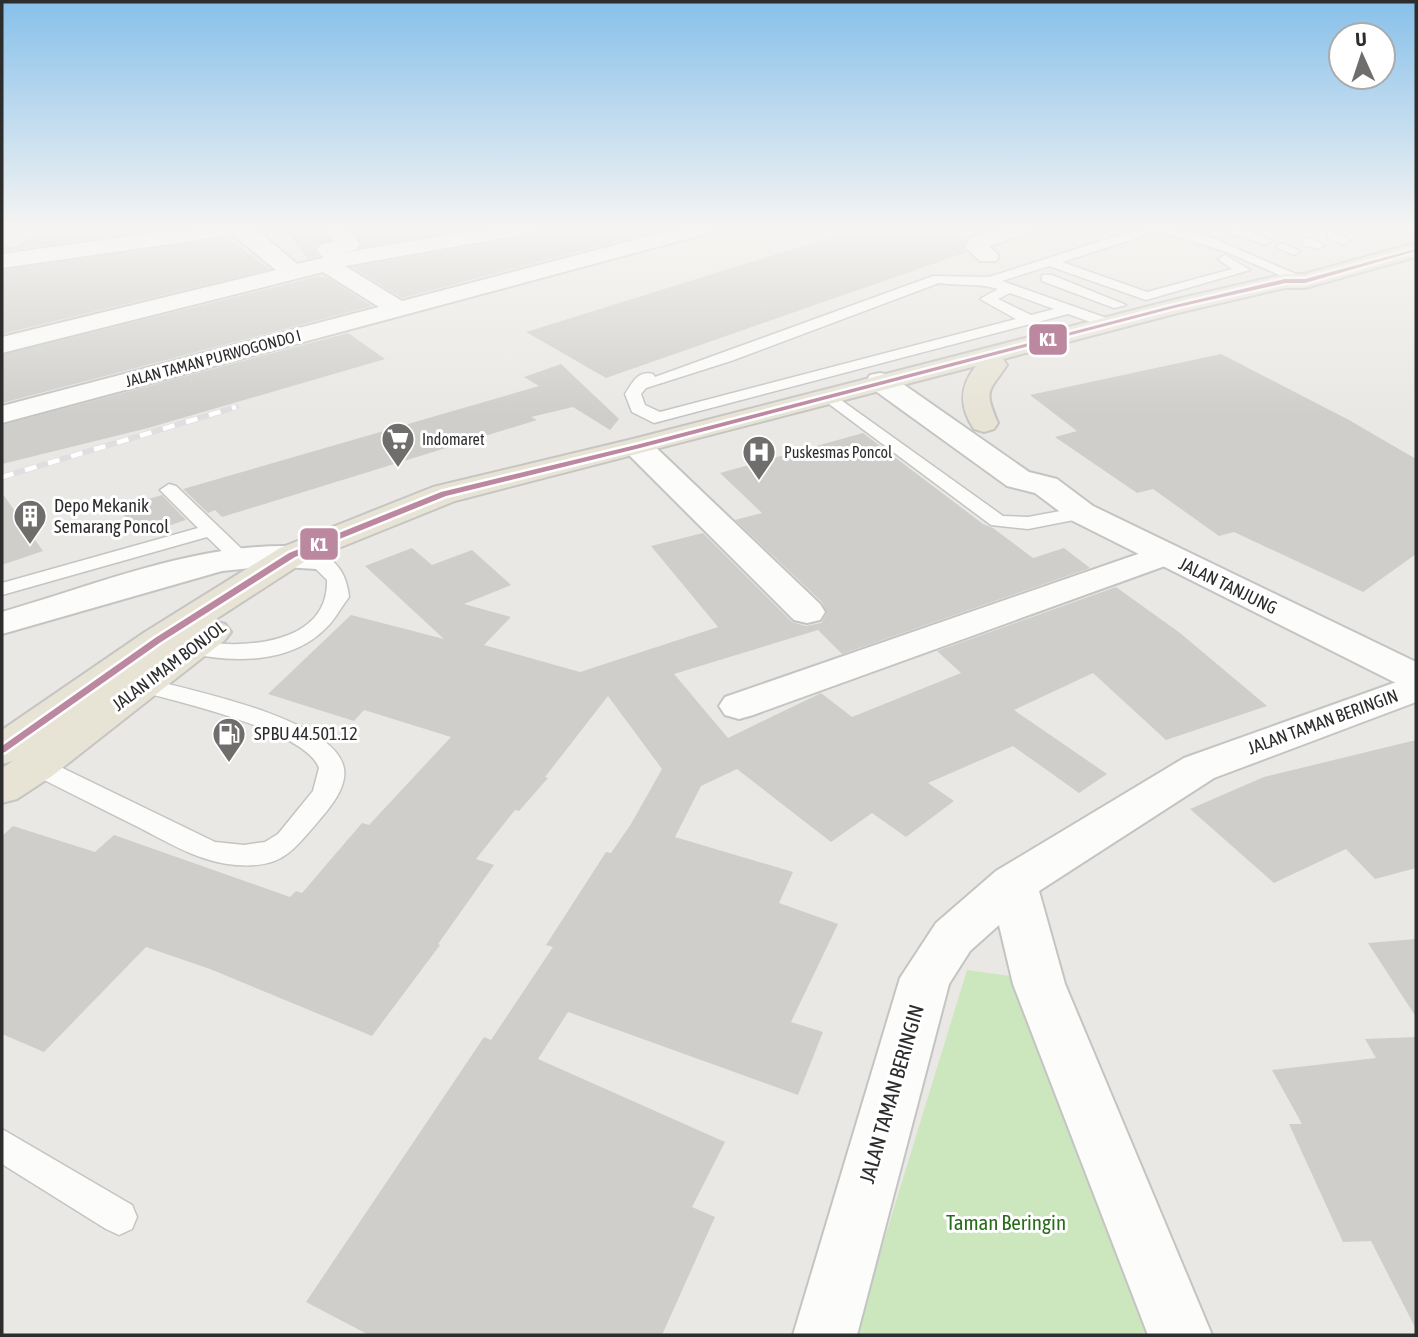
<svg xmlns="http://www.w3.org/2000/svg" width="1418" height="1337" viewBox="0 0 1418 1337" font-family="'Asap Condensed',sans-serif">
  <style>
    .green { fill: #cce6bd }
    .building { fill: #cfceca }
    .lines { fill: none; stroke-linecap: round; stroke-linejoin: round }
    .service-casing { stroke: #c4c4c4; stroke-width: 3 }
    .minor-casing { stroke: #c4c4c4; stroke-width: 4 }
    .tertiary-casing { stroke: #c4c4c4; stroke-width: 4 }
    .secondary-casing { stroke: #c4c4c4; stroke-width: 4 }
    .primary-casing { stroke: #c6c5c3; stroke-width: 4 }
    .service { fill: #fcfcfb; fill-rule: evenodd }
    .minor { fill: #fcfcfb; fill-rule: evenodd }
    .tertiary { fill: #fcfcfb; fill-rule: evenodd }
    .secondary { fill: #fcfcfb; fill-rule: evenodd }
    .primary { fill: #e7e4d6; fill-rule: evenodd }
    .rail-casing { stroke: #dfdfe0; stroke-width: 6 }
    .rail { stroke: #fff; stroke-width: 4.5; stroke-dasharray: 12; stroke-linecap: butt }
    .bus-1-casing { stroke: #fff; stroke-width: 5 }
    .bus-1 { fill: #bc88a0; fill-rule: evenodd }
    .labels { text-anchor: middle; stroke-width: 6; stroke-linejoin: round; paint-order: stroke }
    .far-street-label { font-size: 16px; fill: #2d2d2d; stroke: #fff }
    .far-poi-label { font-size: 16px; fill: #2d2d2d; stroke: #fff; text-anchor: start }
    .poi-label { font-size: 18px; fill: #2d2d2d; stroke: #fff; text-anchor: start }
    .street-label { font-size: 18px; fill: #2d2d2d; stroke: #fff }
    .near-street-label { font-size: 21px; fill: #2d2d2d; stroke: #fff }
    .near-park-label { font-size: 21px; fill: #296c1b; stroke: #fff }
    .line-badge { stroke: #fff; stroke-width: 2.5 }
    .badge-label { font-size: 19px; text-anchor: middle; font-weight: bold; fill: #fff }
  </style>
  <rect width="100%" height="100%" fill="#eae8e4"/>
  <path class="green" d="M 967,970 L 1025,978 L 1094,1141 L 1168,1335 L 855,1335 Z"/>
  <path class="building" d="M 94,227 L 175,227 L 2,251 L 2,247 L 18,246 L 40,229 Z
    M 282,227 L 321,227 L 330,240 L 318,244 L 314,250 L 318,256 L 308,259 Z
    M 349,227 L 476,227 L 361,247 L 362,242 Z
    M 545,227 L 664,229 L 402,298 L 352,267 L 532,236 Z
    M 864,227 L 930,227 L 966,240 L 963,249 L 967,252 L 606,378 L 526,332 Z
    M 228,238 L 270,269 L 2,334 L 2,270 Z
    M 323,275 L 372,306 L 2,403 L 2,355 L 319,276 L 324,278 Z
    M 348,333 L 385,359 L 148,428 L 2,464 L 2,425 Z
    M 1221,354 L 1349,420 L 1416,459 L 1416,554 L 1363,592 L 1234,532 L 1219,536 L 1153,489 L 1137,493 L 1055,437 L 1077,431 L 1030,395 Z
    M 561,364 L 619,419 L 610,430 L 573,407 L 531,417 L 537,420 L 222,517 L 215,510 L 208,513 L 183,489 L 539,386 L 524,377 Z
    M 863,433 L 983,524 L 993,528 L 1033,558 L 1064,548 L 1090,568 L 842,654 L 818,630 L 674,674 L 728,738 L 821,693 L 852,717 L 961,673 L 937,651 L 1116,587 L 1180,633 L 1267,706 L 1166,740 L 1093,673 L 1014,710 L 1107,774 L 1079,793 L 1013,746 L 928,783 L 954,801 L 906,837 L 872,813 L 831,842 L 737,769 L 701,786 L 675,837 L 793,872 L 779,903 L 838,924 L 791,1022 L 823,1032 L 798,1095 L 568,1012 L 538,1059 L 725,1142 L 692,1207 L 715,1217 L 662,1335 L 369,1335 L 306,1302 L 484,1037 L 491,1040 L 553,947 L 546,945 L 606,852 L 611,853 L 631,824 L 662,769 L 608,696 L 545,777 L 548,778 L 519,811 L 515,810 L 476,859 L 494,865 L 438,944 L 440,945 L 372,1036 L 210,969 L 146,947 L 44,1052 L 2,1034 L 2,836 L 13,826 L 95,852 L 114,835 L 290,897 L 296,891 L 302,893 L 362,823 L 369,825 L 451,737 L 364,710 L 354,721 L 268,694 L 351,615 L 444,639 L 365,566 L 412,548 L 432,565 L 472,550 L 511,585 L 464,604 L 511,617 L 484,645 L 580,672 L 718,627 L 651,546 L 703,533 L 792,622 L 806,626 L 821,623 L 827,613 L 822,602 L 735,520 L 762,513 L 720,473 Z
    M 2,493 L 43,551 L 2,565 Z
    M 162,495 L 186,520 L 140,535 L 118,508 Z
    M 1416,740 L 1416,868 L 1375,879 L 1346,849 L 1274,883 L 1190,809 L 1264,777 Z
    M 1416,939 L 1416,1017 L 1368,943 Z
    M 1416,1037 L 1416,1329 L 1371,1241 L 1343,1242 L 1289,1124 L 1302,1124 L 1272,1070 L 1376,1058 L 1365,1039 Z"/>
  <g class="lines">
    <defs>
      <path id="service" d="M 1145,227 L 1172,227 L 1212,238 L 1312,281 L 1300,284 L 1224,251 L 1168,234 L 1153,233 L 1062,262 L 1147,292 L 1232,269 L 1218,259 L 1225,255 L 1250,270 L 1146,300 L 1049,266 L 1002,281 L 1112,320 L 1112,326 L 1102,326 L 1068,314 L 654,423 L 632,412 L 625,394 C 632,384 637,370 653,374 L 655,377 L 933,276 L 989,277 ZM 939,283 C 958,286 981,283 998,289 L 980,299 L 1016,319 L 660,412 L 645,405 L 641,394 L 646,388 L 731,361 ZM 1010,293 L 1054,309 L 1031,315 L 998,299 Z
        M 1231,227 L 1239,227 L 1272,241 L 1266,245 L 1231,233 Z
        M 1332,231 L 1350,240 L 1344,244 L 1328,238 L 1328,232 Z
        M 1308,238 L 1324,245 L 1318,249 L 1303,245 L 1303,239 Z
        M 1282,243 L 1300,251 L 1294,255 L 1276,247 Z
        M 1042,275 L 1052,275 L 1126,305 L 1114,308 L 1042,281 Z
        M 827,390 L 1003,516 L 1028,517 L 1082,507 L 1092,513 L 1089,517 L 1028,529 L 991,525 L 821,398 L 819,395 Z
        M 169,484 L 176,486 L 246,553 L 249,557 L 246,561 L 232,561 L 207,537 L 2,595 L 2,583 L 198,528 L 160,490 Z
        M 316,553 C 338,558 347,577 349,597 C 341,607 335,620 326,628 C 290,665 230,663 184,652 L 181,647 L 192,640 C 239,650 329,646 327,580 L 306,559 Z
        M 143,678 C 186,689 337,719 344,769 C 347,789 328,810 316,824 C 290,854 280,868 236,865 C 200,862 169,843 138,827 C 101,809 65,790 28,772 L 24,766 L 28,760 L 37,757 L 46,760 L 215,842 L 244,845 L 265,842 L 278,834 L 313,791 L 319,768 C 306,730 174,701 135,690 L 131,685 L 135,680 Z
        M 2,1129 L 132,1205 L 137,1217 L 132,1229 L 119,1235 L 106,1229 L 2,1164 Z"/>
      <path id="minor" d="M 196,227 L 253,227 L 297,264 L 323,258 L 317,250 L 320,245 L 335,241 L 323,227 L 345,227 L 360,244 L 357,249 L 342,253 L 493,227 L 542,227 L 532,233 L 345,266 L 402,301 L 684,227 L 719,227 L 716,231 L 2,423 L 2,406 L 379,307 L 323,272 L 2,353 L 2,337 L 276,270 L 233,235 L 2,268 L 2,254 Z
        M 1005,227 L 1037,227 L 1034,231 L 989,246 L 999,256 L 996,261 L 980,261 L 966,248 L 970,238 Z
        M 638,438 L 649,441 L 820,604 L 825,612 L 820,620 L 807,623 L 794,620 L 627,453 L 623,447 L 627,441 Z
        M 1164,545 L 1176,548 L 1181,555 L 1176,562 L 753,715 L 739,719 L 725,715 L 719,706 L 725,697 Z
        M 1416,675 L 1416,702 L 1214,778 L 1039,891 L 1065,984 L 1212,1335 L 1148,1335 L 1013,984 L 999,925 L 970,951 L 949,984 L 857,1335 L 793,1335 L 900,978 L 936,923 L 996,871 L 1184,758 Z"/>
      <path id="tertiary" d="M 292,546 L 328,552 L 333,559 L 328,566 L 316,569 L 269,566 L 222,571 L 2,634 L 2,612 C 96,585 193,544 292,546 Z"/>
      <path id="secondary" d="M 880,373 L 890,375 L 1029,472 L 1057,479 L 1093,506 L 1416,662 L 1416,689 L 1402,686 L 1071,520 L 1035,493 L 1007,486 L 870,387 L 866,381 L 870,375 Z"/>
      <path id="primary" d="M 1416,243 L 1416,257 L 1305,288 L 1285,288 L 1178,313 L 1003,359 L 1007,365 C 989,392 983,389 998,423 L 994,429 L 984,432 L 974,429 C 959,407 959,387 976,366 L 455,501 L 304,562 L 213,621 L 225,624 L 231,632 L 225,640 L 52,776 L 17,799 L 2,803 L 2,768 L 13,761 L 2,764 L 2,730 L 145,632 L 280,548 L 433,487 L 633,439 L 1173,300 L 1285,274 L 1304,274 Z"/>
    </defs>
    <use href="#service" class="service-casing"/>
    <use href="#minor" class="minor-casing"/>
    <use href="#tertiary" class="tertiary-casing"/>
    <use href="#secondary" class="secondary-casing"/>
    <use href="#primary" class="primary-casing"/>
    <use href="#service" class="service"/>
    <use href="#minor" class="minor"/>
    <use href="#tertiary" class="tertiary"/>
    <use href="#secondary" class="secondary"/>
    <use href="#primary" class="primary"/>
    <defs>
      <path id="rail" d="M 2,477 L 236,407"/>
    </defs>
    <use href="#rail" class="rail-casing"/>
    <use href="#rail" class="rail"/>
    <defs>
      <path id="bus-1" d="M 1416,249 L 1416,251 L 1305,283 L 1285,283 L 1174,308 L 640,448 L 446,496 L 295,557 L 161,642 L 5,752 L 2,753 L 2,746 L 155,638 L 289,553 L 441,492 L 636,445 L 1171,306 L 1285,279 L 1305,279 Z"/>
    </defs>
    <use href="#bus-1" class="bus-1-casing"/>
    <use href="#bus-1" class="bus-1"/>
  </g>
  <linearGradient id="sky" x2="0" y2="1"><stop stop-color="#87c0ea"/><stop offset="0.55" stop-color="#f6f5f3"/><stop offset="1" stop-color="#f6f5f3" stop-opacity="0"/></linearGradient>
  <rect width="1418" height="414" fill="url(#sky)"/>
  <defs>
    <symbol id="supermarket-pin" viewBox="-11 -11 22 30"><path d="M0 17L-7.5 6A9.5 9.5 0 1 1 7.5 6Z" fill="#6f6e6d" stroke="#fff"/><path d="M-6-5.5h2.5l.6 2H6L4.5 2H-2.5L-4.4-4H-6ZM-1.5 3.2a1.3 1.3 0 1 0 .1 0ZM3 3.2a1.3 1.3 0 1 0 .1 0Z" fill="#fff"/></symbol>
    <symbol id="hospital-pin" viewBox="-11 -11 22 30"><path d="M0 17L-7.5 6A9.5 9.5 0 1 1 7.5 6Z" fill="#6f6e6d" stroke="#fff"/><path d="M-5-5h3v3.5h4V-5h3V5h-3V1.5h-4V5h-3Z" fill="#fff"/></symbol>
    <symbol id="building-pin" viewBox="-11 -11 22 30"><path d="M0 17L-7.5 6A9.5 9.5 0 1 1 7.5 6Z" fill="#6f6e6d" stroke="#fff"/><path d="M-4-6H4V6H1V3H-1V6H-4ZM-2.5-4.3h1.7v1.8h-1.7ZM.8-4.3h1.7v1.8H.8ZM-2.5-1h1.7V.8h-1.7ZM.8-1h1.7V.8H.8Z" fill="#fff"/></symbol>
    <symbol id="fuel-pin" viewBox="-11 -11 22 30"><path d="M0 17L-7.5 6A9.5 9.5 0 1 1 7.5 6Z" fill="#6f6e6d" stroke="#fff"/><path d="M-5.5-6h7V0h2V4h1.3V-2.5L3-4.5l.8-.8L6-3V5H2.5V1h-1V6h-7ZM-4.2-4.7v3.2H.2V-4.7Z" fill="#fff"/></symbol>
  </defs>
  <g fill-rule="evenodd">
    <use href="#supermarket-pin" x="379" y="420" width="38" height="52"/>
    <use href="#hospital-pin" x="740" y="433" width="38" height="52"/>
    <use href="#building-pin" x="11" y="497" width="38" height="52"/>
    <use href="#fuel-pin" x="210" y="715" width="38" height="52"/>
  </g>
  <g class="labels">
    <g class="far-street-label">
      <text transform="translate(213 358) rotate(-15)" y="6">JALAN TAMAN PURWOGONDO I</text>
    </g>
    <g class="far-poi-label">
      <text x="422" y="445">Indomaret</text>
      <text x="784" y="458">Puskesmas Poncol</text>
    </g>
    <g class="poi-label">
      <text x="54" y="512">Depo Mekanik<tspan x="54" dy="21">Semarang Poncol</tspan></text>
      <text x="254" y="740">SPBU 44.501.12</text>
    </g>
    <g class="street-label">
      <text transform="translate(1228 586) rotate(26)" y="6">JALAN TANJUNG</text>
      <text transform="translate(169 666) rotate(-37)" y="6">JALAN IMAM BONJOL</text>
      <text transform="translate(1323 722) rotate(-20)" y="6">JALAN TAMAN BERINGIN</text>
    </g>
    <g class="near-street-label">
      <text transform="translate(892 1094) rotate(-74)" y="7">JALAN TAMAN BERINGIN</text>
    </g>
    <g class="near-park-label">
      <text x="1006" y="1230">Taman Beringin</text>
    </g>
  </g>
  <g class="line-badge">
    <rect x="1028" y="323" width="40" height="33" rx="7" fill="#bc88a0"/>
    <rect x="299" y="527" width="40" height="34" rx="7" fill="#bc88a0"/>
  </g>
  <g class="badge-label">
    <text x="1048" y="346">K1</text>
    <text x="319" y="551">K1</text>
  </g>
  <rect width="1418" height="1337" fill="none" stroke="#2d2d2d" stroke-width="7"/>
  <g transform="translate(1362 56) rotate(357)"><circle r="33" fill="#ffffff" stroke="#ababab" stroke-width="2"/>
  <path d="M0-5L12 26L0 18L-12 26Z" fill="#6f6e6d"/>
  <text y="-10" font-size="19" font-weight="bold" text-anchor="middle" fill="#2d2d2d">U</text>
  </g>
</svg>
